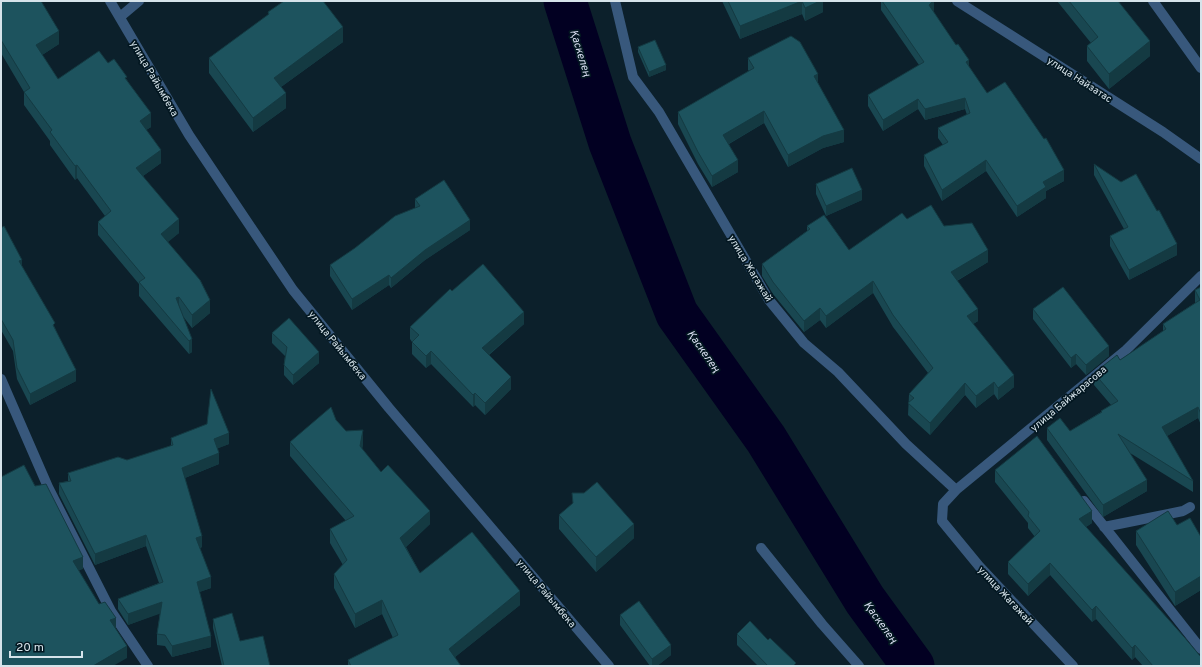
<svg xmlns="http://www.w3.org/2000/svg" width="1202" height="667" viewBox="0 0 1202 667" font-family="Overpass,sans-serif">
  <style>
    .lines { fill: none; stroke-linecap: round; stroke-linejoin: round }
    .river { stroke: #020022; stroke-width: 43 }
    .minor { stroke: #38587c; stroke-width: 10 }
    .wall { fill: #194751 }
    .shaded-wall { fill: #143a42 }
    .building { fill: #1d535e; stroke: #143a42 }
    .labels { text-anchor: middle; stroke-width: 3.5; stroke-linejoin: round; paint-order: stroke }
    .street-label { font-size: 10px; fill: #d6e3ea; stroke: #031721 }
    .water-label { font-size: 11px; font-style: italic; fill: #d8def0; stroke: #031721 }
  </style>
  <rect width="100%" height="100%" fill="#0c202b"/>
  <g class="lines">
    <path class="river" d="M 565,1 L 610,143 L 677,314 L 766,439 L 865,600 L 913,666"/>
    <path class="minor" d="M 110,1 L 189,135 L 293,290 L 389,408 L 609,666
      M 615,1 L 633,77 L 659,112 L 769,300 L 804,343 L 838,372 L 906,444 L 956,490
      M 957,1 L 1163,132 L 1201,159
      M 1153,1 L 1201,68
      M 120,17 L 139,1
      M 1,379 L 48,487 L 111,611 L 148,666
      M 1084,501 L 1201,649
      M 1104,527 L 1183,511 L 1190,507
      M 761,548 L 822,624 L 859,666
      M 1073,666 L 979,566 L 942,521 L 943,504 L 956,490 L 1126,350 L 1201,276"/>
  </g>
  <path class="wall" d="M 1,1 L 59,44 L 42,55 L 58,79 L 108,63 L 127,80 L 151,127 L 146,130 L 161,163 L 143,176 L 179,233 L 167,242 L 210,313 L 192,328 L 182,315 L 192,352 L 189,354 L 139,296 L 139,284 L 98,235 L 98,222 L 105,216 L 77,178 L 75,180 L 50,145 L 50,141 L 24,105 L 24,92 L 1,53 Z
    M 722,1 L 823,1 L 823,12 L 805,21 L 802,14 L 740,39 Z
    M 881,1 L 934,1 L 934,10 L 933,11 L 969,67 L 987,93 L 1064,181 L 1046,191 L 1046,198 L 1017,217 L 986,171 L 942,201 L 924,166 L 924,155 L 943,145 L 938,138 L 938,128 L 967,115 L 965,109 L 925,120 L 918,109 L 883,131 L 868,106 L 868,95 L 919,65 L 881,10 Z
    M 1057,1 L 1118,1 L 1150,56 L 1109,89 L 1087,61 L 1087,46 L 1091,43 Z
    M 268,12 L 343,42 L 281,87 L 286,108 L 253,132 L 209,73 L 209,58 L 268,15 Z
    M 638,47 L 666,70 L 649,77 L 638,52 Z
    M 748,58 L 818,83 L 844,142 L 823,148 L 788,167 L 764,123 L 729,144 L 738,172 L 712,187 L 698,164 L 678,124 L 678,112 L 749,71 L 748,70 Z
    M 1094,164 L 1177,255 L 1129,280 L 1110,246 L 1110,236 L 1124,229 L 1094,175 Z
    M 816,184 L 862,200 L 826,216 L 816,194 Z
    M 415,199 L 470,230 L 425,260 L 391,288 L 389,285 L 352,310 L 330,276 L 330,265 L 415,208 Z
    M 907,219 L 944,226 L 988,262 L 957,281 L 978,321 L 973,324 L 1014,387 L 998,400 L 994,394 L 976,408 L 965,395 L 930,435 L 908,415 L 909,394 L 928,373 L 893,327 L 873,293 L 826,328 L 820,320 L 804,332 L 773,294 L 762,276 L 762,264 L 807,231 L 807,226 L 849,250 Z
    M 1,228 L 55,328 L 76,381 L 30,405 L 17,379 L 13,351 L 1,330 Z
    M 1201,287 L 1201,425 L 1198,418 L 1167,436 L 1193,481 L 1193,492 L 1130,453 L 1147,491 L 1103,517 L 1047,440 L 1047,428 L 1070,431 L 1101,412 L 1101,411 L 1111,405 L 1094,385 L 1094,373 L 1120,360 L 1163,331 L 1163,324 L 1195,303 L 1195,290 Z
    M 452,291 L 524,324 L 489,355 L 511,389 L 485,415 L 475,405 L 473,407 L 431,364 L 426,368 L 412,354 L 412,342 L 410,339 L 410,327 Z
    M 1033,309 L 1109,356 L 1086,375 L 1076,364 L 1071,368 L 1033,319 Z
    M 272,333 L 319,363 L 293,385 L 284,375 L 284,365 L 285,356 L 272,343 Z
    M 336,420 L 346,431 L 363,444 L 362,449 L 381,472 L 430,524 L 406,547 L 420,573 L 520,605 L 455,657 L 461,666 L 348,666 L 348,660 L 393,638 L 382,614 L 355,628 L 334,588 L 334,574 L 343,565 L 330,543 L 330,529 L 346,521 L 290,456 L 290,442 Z
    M 171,438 L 229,444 L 218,448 L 219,464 L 185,478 L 202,547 L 200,548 L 211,588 L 199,592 L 211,647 L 172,657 L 165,646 L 157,645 L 157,634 L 160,613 L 128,625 L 118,609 L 118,599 L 159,583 L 146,546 L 95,565 L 59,494 L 59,483 L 68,481 L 68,473 L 127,460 L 171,446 Z
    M 995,470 L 1092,523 L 1086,527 L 1201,666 L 1143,666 L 1135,657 L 1132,660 L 1096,619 L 1092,622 L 1050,575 L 1028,596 L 1008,574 L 1008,562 L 1035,537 L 1028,528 L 1028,523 L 995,482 Z
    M 559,515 L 634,538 L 596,572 L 559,529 Z
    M 1177,525 L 1201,537 L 1201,590 L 1175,606 L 1136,545 L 1136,531 Z
    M 620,615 L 671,655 L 657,666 L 650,666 L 620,625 Z
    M 213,619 L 240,641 L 270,666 L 222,666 L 213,628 Z
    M 737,634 L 796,666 L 758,666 L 737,645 Z"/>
  <path class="shaded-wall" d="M 802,1 L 802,14 L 740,39 L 740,26 Z
    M 820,1 L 823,1 L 823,12 L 805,21 L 805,8 Z
    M 933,1 L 934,1 L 934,10 L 929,16 L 929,5 Z
    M 343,27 L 343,42 L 274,92 L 274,78 Z
    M 59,31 L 59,44 L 36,59 L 36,45 Z
    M 1150,41 L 1150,56 L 1109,89 L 1109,74 Z
    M 969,60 L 969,71 L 966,62 Z
    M 666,65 L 666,70 L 649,77 L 649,72 Z
    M 818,74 L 818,85 L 814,76 Z
    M 286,93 L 286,108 L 253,132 L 253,118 Z
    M 965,98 L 965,109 L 925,120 L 925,109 Z
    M 918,99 L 918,109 L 883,131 L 883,120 Z
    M 764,111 L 764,123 L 723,147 L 723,135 Z
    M 151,113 L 151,127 L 140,134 L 140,121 Z
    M 844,130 L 844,142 L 823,148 L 788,167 L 788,155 L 823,136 Z
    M 161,150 L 161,163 L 136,181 L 136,168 Z
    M 738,160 L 738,172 L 712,187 L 712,176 Z
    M 986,160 L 986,171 L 942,201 L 942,190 Z
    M 77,165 L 77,178 L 75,180 L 75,166 Z
    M 1064,170 L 1064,181 L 1046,191 L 1046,198 L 1017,217 L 1017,206 L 1043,182 Z
    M 862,190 L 862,200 L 826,216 L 826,206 Z
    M 179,219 L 179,233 L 161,248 L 161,234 Z
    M 470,220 L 470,230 L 425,260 L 391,288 L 391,278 L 425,250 Z
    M 1177,244 L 1177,255 L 1129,280 L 1129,270 Z
    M 988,250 L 988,262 L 951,284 L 951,272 Z
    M 22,260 L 22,271 L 19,261 Z
    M 389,275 L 389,285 L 352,310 L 352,299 Z
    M 873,281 L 873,293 L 826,328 L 826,316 Z
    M 179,297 L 179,310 L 176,298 Z
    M 210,300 L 210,313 L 192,328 L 192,315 Z
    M 820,308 L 820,320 L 804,332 L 804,321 Z
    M 978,309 L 978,321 L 967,328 L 967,316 Z
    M 524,312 L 524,324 L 482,360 L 482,348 Z
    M 192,339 L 192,352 L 189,354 L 189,341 Z
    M 1109,346 L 1109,356 L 1086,375 L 1086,365 Z
    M 431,351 L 431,364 L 426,368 L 426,356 Z
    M 319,352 L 319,363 L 293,385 L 293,375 Z
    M 1076,354 L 1076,364 L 1071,368 L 1071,358 Z
    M 76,370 L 76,381 L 30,405 L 30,394 Z
    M 1014,375 L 1014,387 L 998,400 L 998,388 Z
    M 511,377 L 511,389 L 485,415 L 485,403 Z
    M 994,382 L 994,394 L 976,408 L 976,396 Z
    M 965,383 L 965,395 L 930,435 L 930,423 Z
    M 475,393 L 475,405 L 473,407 L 473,395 Z
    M 1198,407 L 1198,418 L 1162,439 L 1162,427 Z
    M 363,430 L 363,444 L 360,460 L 360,446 Z
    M 229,433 L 229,444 L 214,450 L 214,439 Z
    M 219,453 L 219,464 L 182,479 L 182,468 Z
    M 1147,480 L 1147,491 L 1103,517 L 1103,505 Z
    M 430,511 L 430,524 L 400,552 L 400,538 Z
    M 1092,511 L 1092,523 L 1079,531 L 1079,519 Z
    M 634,524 L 634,538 L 596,572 L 596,557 Z
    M 146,535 L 146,546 L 95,565 L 95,554 Z
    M 202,536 L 202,547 L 196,549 L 196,538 Z
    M 83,557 L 83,569 L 73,573 L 73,561 Z
    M 1050,563 L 1050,575 L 1028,596 L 1028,584 Z
    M 1201,576 L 1201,590 L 1175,606 L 1175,592 Z
    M 211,577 L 211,588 L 197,593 L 197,582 Z
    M 520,591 L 520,605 L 449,662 L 449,649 Z
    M 382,600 L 382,614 L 355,628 L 355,614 Z
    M 162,602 L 162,613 L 128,625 L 128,614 Z
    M 1096,606 L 1096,619 L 1092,622 L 1092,610 Z
    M 116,618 L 116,630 L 110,620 Z
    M 211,636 L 211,647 L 172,657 L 172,646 Z
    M 671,645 L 671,655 L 657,666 L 652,666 L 652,659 Z
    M 1135,645 L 1135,657 L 1132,660 L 1132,648 Z
    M 127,646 L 127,658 L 113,666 L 93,666 Z"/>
  <path class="building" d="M 1,1 L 41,1 L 59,31 L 36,45 L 58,79 L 99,51 L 108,63 L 114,59 L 127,77 L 125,78 L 151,113 L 140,121 L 161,150 L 136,168 L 179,219 L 161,234 L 200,280 L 210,300 L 192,315 L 179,297 L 176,298 L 192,339 L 189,341 L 139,282 L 145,278 L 98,222 L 111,211 L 77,165 L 75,166 L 50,132 L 52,130 L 24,92 L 30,88 L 1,40 Z
    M 284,1 L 323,1 L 343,27 L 274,78 L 286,93 L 253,118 L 209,58 L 269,14 L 268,12 Z
    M 728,1 L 820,1 L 805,8 L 802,1 L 740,26 Z
    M 882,1 L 933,1 L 929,5 L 956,45 L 958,44 L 969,60 L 966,62 L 987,93 L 1005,82 L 1044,139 L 1046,138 L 1064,170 L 1043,182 L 1046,187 L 1017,206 L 986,160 L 942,190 L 924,155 L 948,142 L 938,128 L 970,113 L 965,98 L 925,109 L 918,99 L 883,120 L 868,95 L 924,62 Z
    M 1069,1 L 1118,1 L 1150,41 L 1109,74 L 1087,46 L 1098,37 Z
    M 791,36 L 800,42 L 818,74 L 814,76 L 844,130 L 823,136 L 788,155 L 764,111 L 723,135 L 738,160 L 712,176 L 698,152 L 678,112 L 754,68 L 748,58 Z
    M 655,40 L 666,65 L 649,72 L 638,47 Z
    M 1094,164 L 1121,182 L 1136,174 L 1157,211 L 1159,210 L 1177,244 L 1129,270 L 1110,236 L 1128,227 Z
    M 852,168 L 862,190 L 826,206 L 816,184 Z
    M 444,180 L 470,220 L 425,250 L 391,278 L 389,275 L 352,299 L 330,265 L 355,248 L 395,216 L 420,206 L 415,199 Z
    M 931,205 L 944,226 L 972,223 L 988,250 L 951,272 L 978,309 L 967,316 L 1014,375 L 998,388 L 994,382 L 976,396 L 965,383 L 930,423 L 908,403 L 914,398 L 909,394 L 933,368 L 893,315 L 873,281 L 826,316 L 820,308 L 804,321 L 773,282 L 762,264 L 810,229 L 807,226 L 824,215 L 849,250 L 902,213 L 907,219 Z
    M 4,226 L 22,260 L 19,261 L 55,323 L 53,325 L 76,370 L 30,394 L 17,368 L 13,340 L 1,319 L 1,228 Z
    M 483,264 L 524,312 L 482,348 L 511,377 L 485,403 L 475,393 L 473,395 L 431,351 L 426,356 L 412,342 L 419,335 L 410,327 L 450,289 L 452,291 Z
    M 1063,287 L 1109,346 L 1086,365 L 1076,354 L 1071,358 L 1033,309 Z
    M 1201,287 L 1201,414 L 1198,407 L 1162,427 L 1193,481 L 1118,434 L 1147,480 L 1103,505 L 1047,428 L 1060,418 L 1070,431 L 1102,412 L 1101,411 L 1118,401 L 1094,373 L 1117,355 L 1120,360 L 1166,329 L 1163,324 L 1200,300 L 1195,290 Z
    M 289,318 L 319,352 L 293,375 L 284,365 L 287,347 L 272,333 Z
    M 211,389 L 229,433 L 214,439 L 219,453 L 182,468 L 202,536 L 196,538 L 211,577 L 197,582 L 211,636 L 172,646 L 165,635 L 157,634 L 162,602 L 128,614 L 118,599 L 163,582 L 146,535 L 95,554 L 59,483 L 71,481 L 68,473 L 118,457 L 127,460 L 173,445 L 171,438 L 207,424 Z
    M 331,407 L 336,420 L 346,431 L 363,430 L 360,446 L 381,472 L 388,465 L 430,511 L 400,538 L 420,573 L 472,532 L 520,591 L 449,649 L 461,666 L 351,666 L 348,660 L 398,635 L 382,600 L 355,614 L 334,574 L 347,560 L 330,529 L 354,516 L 290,442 Z
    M 1037,436 L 1092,511 L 1079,519 L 1185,638 L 1201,657 L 1201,666 L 1153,666 L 1135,645 L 1132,648 L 1096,606 L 1092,610 L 1050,563 L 1028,584 L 1008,562 L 1040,531 L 1028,516 L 1029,512 L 995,470 Z
    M 24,465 L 35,486 L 46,484 L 83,557 L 73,561 L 99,604 L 105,602 L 116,618 L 110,620 L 127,646 L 93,666 L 1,666 L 1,477 Z
    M 597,482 L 634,524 L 596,557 L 559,515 L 573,503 L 572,493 L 584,493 Z
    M 1168,511 L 1177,525 L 1190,518 L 1201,537 L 1201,576 L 1175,592 L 1136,531 Z
    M 639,601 L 671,645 L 652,659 L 620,615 Z
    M 232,613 L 240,641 L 263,636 L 270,666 L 224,666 L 213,619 Z
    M 750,621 L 768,640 L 770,638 L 796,663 L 793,666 L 768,666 L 737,634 Z"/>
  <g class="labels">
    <g class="street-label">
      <text transform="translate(155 78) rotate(60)" y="4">улица Райымбека</text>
      <text transform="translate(1080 79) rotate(33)" y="4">улица Найзатас</text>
      <text transform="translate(751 268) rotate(59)" y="4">улица Жагажай</text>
      <text transform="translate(338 345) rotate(51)" y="4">улица Райымбека</text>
      <text transform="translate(1068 398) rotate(-40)" y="4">улица Байжарасова</text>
      <text transform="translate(547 593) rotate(50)" y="4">улица Райымбека</text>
      <text transform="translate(1006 595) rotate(47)" y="4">улица Жагажай</text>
    </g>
    <g class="water-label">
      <text transform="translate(581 53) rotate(73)" y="4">Қаскелең</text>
      <text transform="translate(704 351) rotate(55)" y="4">Қаскелең</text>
      <text transform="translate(881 622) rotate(54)" y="4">Қаскелең</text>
    </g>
  </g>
  <rect width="1202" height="667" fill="none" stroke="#d6e3ea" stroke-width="4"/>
  <path d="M10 651v6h72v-6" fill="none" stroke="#d6e3ea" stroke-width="2"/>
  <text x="16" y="651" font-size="12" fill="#d6e3ea" stroke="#031721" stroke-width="3" paint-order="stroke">20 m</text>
</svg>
